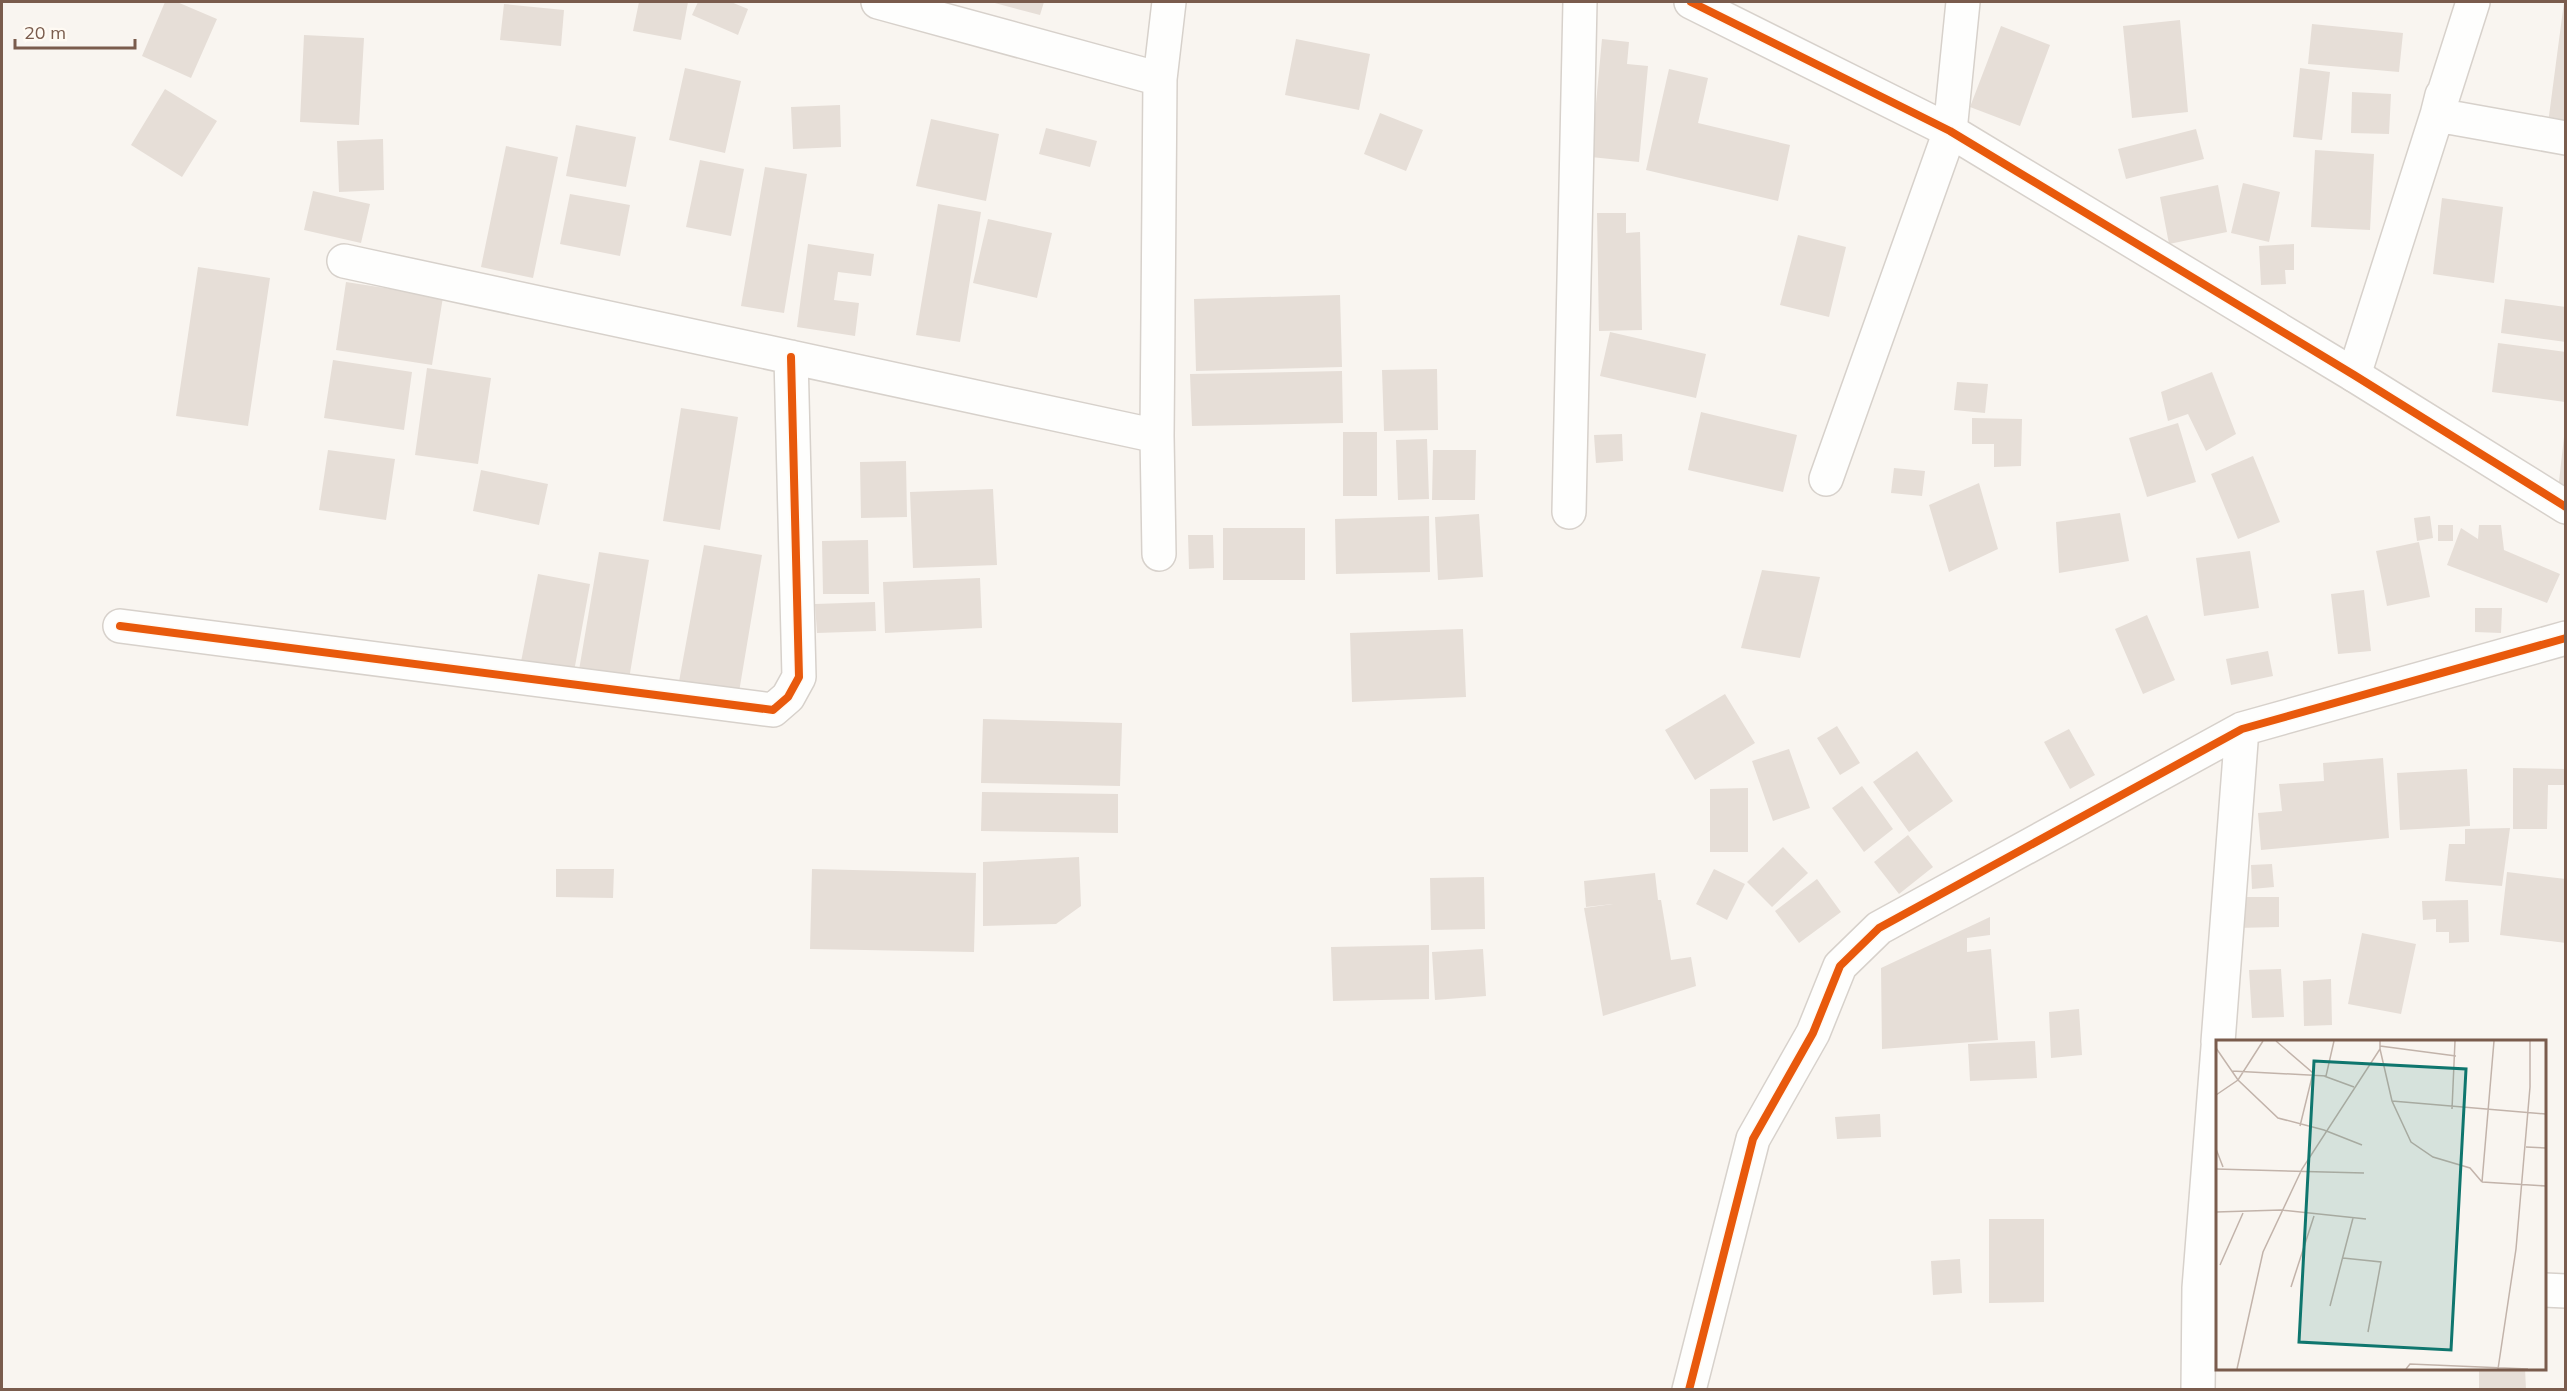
<svg xmlns="http://www.w3.org/2000/svg" width="2567" height="1391" viewBox="0 0 2567 1391" font-family="Mulish,sans-serif">
  <style>
    .building { fill: #e6ded7 }
    .lines { fill: none; stroke-linecap: round; stroke-linejoin: round }
    .minor-casing { stroke: #d7d1cb; stroke-width: 36 }
    .tertiary-casing { stroke: #d7d1cb; stroke-width: 36 }
    .minor { stroke: #fefefd; stroke-width: 33 }
    .tertiary { stroke: #fefefd; stroke-width: 33 }
    .cycleway-casing { stroke: #fffaf3; stroke-width: 11 }
    .cycleway { stroke: #e8590c; stroke-width: 8 }
    .inset-road { fill: none; stroke: #c2b3aa; stroke-width: 1.5 }
    .view { fill: #0f766e; fill-opacity: 0.15; stroke: #0f766e; stroke-width: 3 }
    .inset-edge { fill: none; stroke: #7a5c4d; stroke-width: 3 }
  </style>
  <rect width="100%" height="100%" fill="#f9f5f0"/>
  <path class="building" d="M 165,2 L 177,2 L 217,19 L 191,78 L 142,56 Z
    M 639,2 L 688,2 L 681,40 L 633,31 Z
    M 698,2 L 731,2 L 748,9 L 738,35 L 692,15 Z
    M 991,2 L 1044,2 L 1040,15 Z
    M 2564,2 L 2566,2 L 2566,133 L 2547,131 Z
    M 504,4 L 564,10 L 561,46 L 500,40 Z
    M 2180,20 L 2188,112 L 2132,118 L 2123,26 Z
    M 2312,24 L 2403,33 L 2399,72 L 2308,64 Z
    M 2001,26 L 2050,45 L 2020,126 L 1970,107 Z
    M 304,35 L 364,38 L 359,125 L 300,122 Z
    M 1296,39 L 1370,54 L 1359,110 L 1285,95 Z
    M 1602,39 L 1629,42 L 1627,64 L 1648,66 L 1639,162 L 1591,157 Z
    M 685,68 L 741,81 L 725,153 L 669,140 Z
    M 2300,68 L 2330,72 L 2322,140 L 2293,137 Z
    M 1669,69 L 1708,78 L 1698,123 L 1790,145 L 1778,201 L 1646,170 Z
    M 165,89 L 217,121 L 182,177 L 131,145 Z
    M 2352,92 L 2391,94 L 2389,134 L 2351,133 Z
    M 840,105 L 841,147 L 793,149 L 791,107 Z
    M 1380,113 L 1423,130 L 1406,171 L 1364,154 Z
    M 931,119 L 999,134 L 986,201 L 916,186 Z
    M 576,125 L 636,137 L 626,187 L 566,176 Z
    M 1046,128 L 1097,141 L 1090,167 L 1039,154 Z
    M 2196,129 L 2204,159 L 2126,179 L 2118,149 Z
    M 383,139 L 384,190 L 339,192 L 337,141 Z
    M 506,146 L 558,157 L 533,278 L 481,267 Z
    M 2315,150 L 2374,154 L 2370,230 L 2311,227 Z
    M 700,160 L 744,169 L 731,236 L 686,227 Z
    M 765,167 L 807,174 L 784,313 L 741,306 Z
    M 2243,183 L 2280,192 L 2269,242 L 2231,233 Z
    M 2218,185 L 2227,232 L 2169,244 L 2160,197 Z
    M 313,191 L 370,204 L 361,243 L 304,230 Z
    M 570,194 L 630,205 L 620,256 L 560,244 Z
    M 2442,198 L 2503,207 L 2494,283 L 2433,274 Z
    M 938,204 L 981,212 L 960,342 L 916,335 Z
    M 1597,213 L 1626,213 L 1626,233 L 1640,232 L 1642,330 L 1599,331 Z
    M 988,219 L 1052,233 L 1037,298 L 973,283 Z
    M 1798,235 L 1846,247 L 1829,317 L 1780,305 Z
    M 808,244 L 874,254 L 871,276 L 838,272 L 834,300 L 859,303 L 855,336 L 797,327 Z
    M 2294,244 L 2294,270 L 2285,270 L 2286,284 L 2261,285 L 2259,246 Z
    M 198,267 L 270,278 L 248,426 L 176,416 Z
    M 346,282 L 443,297 L 432,365 L 336,350 Z
    M 1340,295 L 1342,367 L 1196,371 L 1194,299 Z
    M 2505,299 L 2566,307 L 2566,342 L 2501,333 Z
    M 1610,332 L 1706,354 L 1696,398 L 1600,376 Z
    M 2498,343 L 2566,352 L 2565,402 L 2492,392 Z
    M 333,360 L 412,372 L 404,430 L 324,418 Z
    M 427,368 L 491,378 L 478,464 L 415,455 Z
    M 1437,369 L 1438,430 L 1384,431 L 1382,370 Z
    M 1342,371 L 1343,423 L 1192,426 L 1190,374 Z
    M 2212,372 L 2236,434 L 2206,451 L 2188,414 L 2168,421 L 2161,392 Z
    M 1957,382 L 1988,384 L 1985,413 L 1954,410 Z
    M 681,408 L 738,417 L 720,530 L 663,521 Z
    M 1701,412 L 1797,435 L 1783,492 L 1688,470 Z
    M 1972,418 L 2022,419 L 2021,466 L 1994,467 L 1994,444 L 1972,444 Z
    M 2178,423 L 2196,482 L 2147,497 L 2129,438 Z
    M 1343,432 L 1377,432 L 1377,496 L 1343,496 Z
    M 1622,434 L 1623,461 L 1596,463 L 1594,435 Z
    M 2564,437 L 2566,437 L 2566,501 L 2557,499 Z
    M 1427,439 L 1429,499 L 1398,500 L 1396,440 Z
    M 328,450 L 395,459 L 386,520 L 319,510 Z
    M 1433,450 L 1476,450 L 1475,500 L 1432,500 Z
    M 2253,456 L 2280,522 L 2238,539 L 2211,474 Z
    M 906,461 L 907,517 L 861,518 L 860,462 Z
    M 1894,468 L 1925,471 L 1922,496 L 1891,493 Z
    M 481,470 L 548,484 L 539,525 L 473,511 Z
    M 1979,483 L 1998,549 L 1949,572 L 1929,505 Z
    M 993,489 L 997,565 L 913,568 L 910,492 Z
    M 2120,513 L 2129,561 L 2059,573 L 2056,522 Z
    M 1479,514 L 1483,577 L 1438,580 L 1435,517 Z
    M 1429,516 L 1430,572 L 1336,574 L 1335,519 Z
    M 2430,516 L 2433,538 L 2417,541 L 2414,518 Z
    M 2438,525 L 2453,525 L 2453,541 L 2438,541 Z
    M 2479,525 L 2501,525 L 2504,550 L 2560,574 L 2547,603 L 2447,565 L 2461,528 L 2478,539 Z
    M 1223,528 L 1305,528 L 1305,580 L 1223,580 Z
    M 1188,535 L 1213,535 L 1214,568 L 1189,569 Z
    M 868,540 L 869,594 L 823,594 L 822,541 Z
    M 2419,542 L 2430,597 L 2387,606 L 2376,551 Z
    M 704,545 L 762,555 L 738,698 L 678,687 Z
    M 2250,551 L 2259,608 L 2204,616 L 2196,558 Z
    M 599,552 L 649,560 L 628,685 L 578,676 Z
    M 1762,570 L 1820,577 L 1800,658 L 1741,648 Z
    M 538,574 L 590,584 L 573,677 L 520,667 Z
    M 980,578 L 982,628 L 885,633 L 883,582 Z
    M 2364,590 L 2371,651 L 2338,654 L 2331,594 Z
    M 875,602 L 876,631 L 817,633 L 815,604 Z
    M 2475,608 L 2502,608 L 2501,633 L 2475,632 Z
    M 2147,615 L 2175,680 L 2143,694 L 2115,629 Z
    M 1463,629 L 1466,697 L 1352,702 L 1350,633 Z
    M 2268,651 L 2273,676 L 2231,685 L 2226,659 Z
    M 1725,694 L 1755,743 L 1695,780 L 1665,730 Z
    M 983,719 L 1122,723 L 1120,786 L 981,783 Z
    M 1837,726 L 1860,763 L 1840,775 L 1817,738 Z
    M 2069,729 L 2095,775 L 2070,789 L 2044,742 Z
    M 1789,749 L 1810,808 L 1773,821 L 1752,761 Z
    M 1917,751 L 1953,801 L 1909,832 L 1873,782 Z
    M 2383,758 L 2389,838 L 2261,850 L 2258,813 L 2282,811 L 2279,784 L 2324,781 L 2323,763 Z
    M 2513,768 L 2566,769 L 2566,785 L 2548,785 L 2547,829 L 2513,829 Z
    M 2467,769 L 2470,826 L 2400,830 L 2397,773 Z
    M 1862,786 L 1893,829 L 1864,852 L 1832,808 Z
    M 1748,788 L 1748,852 L 1710,852 L 1710,789 Z
    M 982,792 L 1118,794 L 1118,833 L 981,831 Z
    M 2510,828 L 2502,886 L 2445,881 L 2449,844 L 2465,844 L 2465,829 Z
    M 1908,835 L 1933,867 L 1899,894 L 1874,862 Z
    M 1783,847 L 1808,873 L 1772,907 L 1747,882 Z
    M 1079,857 L 1081,906 L 1056,924 L 983,926 L 983,862 Z
    M 2272,864 L 2274,887 L 2252,889 L 2251,865 Z
    M 556,869 L 614,869 L 613,898 L 556,897 Z
    M 812,869 L 976,873 L 974,952 L 810,949 Z
    M 1714,869 L 1745,884 L 1727,920 L 1696,904 Z
    M 2507,872 L 2566,879 L 2566,943 L 2500,935 Z
    M 1655,873 L 1658,900 L 1661,900 L 1671,960 L 1691,957 L 1696,986 L 1603,1016 L 1584,908 L 1613,904 L 1586,907 L 1584,881 Z
    M 1484,877 L 1485,929 L 1431,930 L 1430,878 Z
    M 1817,879 L 1841,912 L 1799,943 L 1775,911 Z
    M 2236,897 L 2279,897 L 2279,927 L 2236,928 Z
    M 2468,900 L 2469,942 L 2449,943 L 2449,932 L 2436,932 L 2436,919 L 2423,920 L 2422,901 Z
    M 1990,917 L 1990,935 L 1967,938 L 1967,952 L 1991,949 L 1998,1040 L 1882,1049 L 1881,968 Z
    M 2362,933 L 2416,944 L 2401,1014 L 2348,1004 Z
    M 1429,945 L 1429,999 L 1333,1001 L 1331,947 Z
    M 1483,949 L 1486,996 L 1435,1000 L 1432,952 Z
    M 2281,969 L 2284,1017 L 2252,1018 L 2249,970 Z
    M 2331,979 L 2332,1025 L 2304,1026 L 2303,981 Z
    M 2079,1009 L 2082,1055 L 2051,1058 L 2049,1012 Z
    M 2035,1041 L 2037,1078 L 1970,1081 L 1968,1044 Z
    M 1880,1114 L 1881,1137 L 1837,1139 L 1835,1117 Z
    M 1989,1219 L 2044,1219 L 2044,1302 L 1989,1303 Z
    M 1960,1259 L 1962,1293 L 1933,1295 L 1931,1261 Z
    M 2479,1368 L 2525,1368 L 2526,1390 L 2479,1390 Z"/>
  <g class="lines">
    <defs>
      <path id="minor" d="M 878,2 L 1160,79
        M 2442,95 L 2437,115 L 2566,138
        M 344,261 L 1157,436
        M 2354,375 L 2473,2
        M 1826,479 L 1950,131 L 1963,2
        M 1569,512 L 1580,2
        M 1159,554 L 1157,436 L 1160,79 L 1169,2
        M 120,626 L 773,710 L 788,697 L 799,677 L 791,357
        M 2218,1042 L 2242,729
        M 2544,1290 L 2566,1291
        M 1689,1390 L 1753,1139 L 1813,1033 L 1840,966 L 1879,928 L 2242,729 L 2566,638
        M 2198,1390 L 2199,1288 L 2218,1047"/>
      <path id="tertiary" d="M 1691,2 L 1950,131 L 2354,375 L 2566,507"/>
    </defs>
    <use href="#minor" class="minor-casing"/>
    <use href="#tertiary" class="tertiary-casing"/>
    <use href="#minor" class="minor"/>
    <use href="#tertiary" class="tertiary"/>
    <defs>
      <path id="cycleway" d="M 1691,2 L 1950,131 L 2354,375 L 2566,507
        M 120,626 L 773,710 L 788,697 L 799,677 L 791,357
        M 1689,1390 L 1753,1139 L 1813,1033 L 1840,966 L 1879,928 L 2242,729 L 2566,638"/>
    </defs>
    <use href="#cycleway" class="cycleway-casing"/>
    <use href="#cycleway" class="cycleway"/>
  </g>
  <g transform="translate(2216 1040)">
    <rect width="330" height="330" fill="#f9f5f0"/>
    <path class="inset-road" d="M 60,1 L 97,33 L 84,86M 164,6 L 240,16M 0,8 L 22,40 L 62,78 L 108,90 L 146,105M 164,9 L 176,61 L 195,102 L 217,117 L 254,128 L 266,142M 16,31 L 110,36 L 118,1M 108,36 L 138,47M 0,55 L 22,40 L 47,1M 176,61 L 330,74M 236,69 L 239,1M 310,107 L 330,108M 0,109 L 7,127M 0,129 L 148,133M 266,142 L 278,1M 266,142 L 330,146M 0,172 L 65,170 L 150,179M 127,218 L 165,222 L 152,292M 4,225 L 27,173M 75,247 L 98,176M 114,266 L 137,178M 21,329 L 47,212 L 86,129 L 164,9 L 164,1M 190,329 L 194,324 L 312,329M 282,329 L 300,209 L 314,47 L 314,1"/>
    <path class="view" d="M 98,21 L 250,29 L 235,310 L 83,302 Z"/>
    <rect width="330" height="330" class="inset-edge"/>
  </g>
  <rect width="2567" height="1391" fill="none" stroke="#7a5c4d" stroke-width="6"/>
  <path d="M15 39v9h120v-9" fill="none" stroke="#7a5c4d" stroke-width="3"/>
  <text x="24" y="39" font-size="18" fill="#7a5c4d" stroke="#fffaf3" stroke-width="4.5" paint-order="stroke">20 m</text>
</svg>
